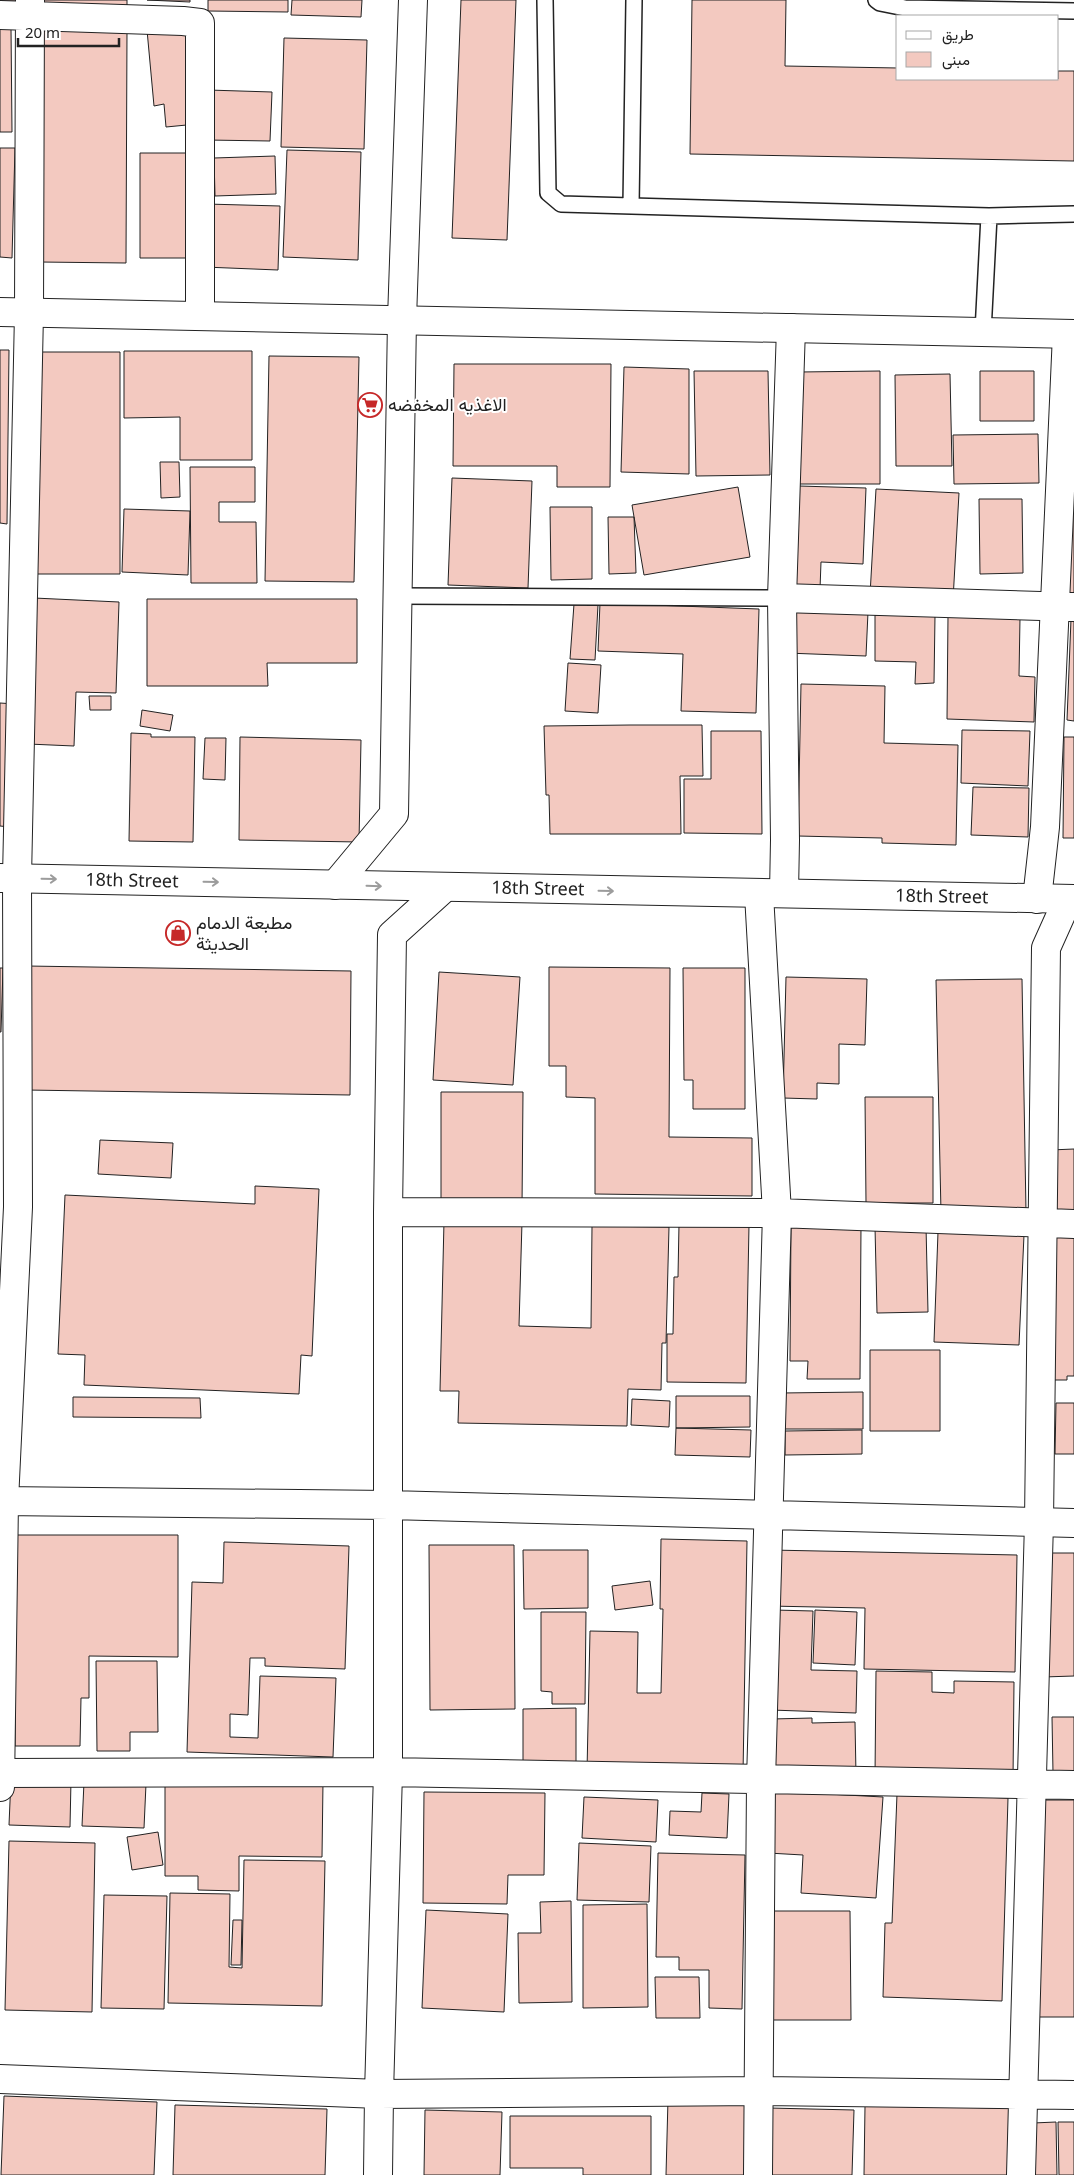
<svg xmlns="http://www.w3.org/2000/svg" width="1074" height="2175" viewBox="0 0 1074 2175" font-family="'Noto Sans',Vazirmatn,sans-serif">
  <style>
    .building { fill: #f3c9c0; stroke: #222 }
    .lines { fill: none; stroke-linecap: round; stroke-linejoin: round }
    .service-casing { stroke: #222; stroke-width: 18 }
    .minor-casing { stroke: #222; stroke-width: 30 }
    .tertiary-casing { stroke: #222; stroke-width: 30 }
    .service { stroke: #fff; stroke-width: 15 }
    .minor { stroke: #fff; stroke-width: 28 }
    .tertiary { stroke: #fff; stroke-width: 28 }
    .oneway { stroke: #9c9c9c }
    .labels { text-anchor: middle; stroke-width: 4; stroke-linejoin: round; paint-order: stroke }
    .poi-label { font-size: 18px; fill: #222; stroke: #fff; text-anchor: start }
    .street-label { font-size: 18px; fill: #222; stroke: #fff }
  </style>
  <rect width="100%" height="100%" fill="#fff"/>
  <path class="building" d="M 0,0 L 17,0 L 17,6 L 0,5 Z
    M 41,0 L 127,0 L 127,12 L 40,9 Z
    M 147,0 L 190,0 L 190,2 Z
    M 208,0 L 288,0 L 288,12 L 208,11 Z
    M 292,0 L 362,0 L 361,17 L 291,15 Z
    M 461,0 L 516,0 L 507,240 L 452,238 Z
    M 692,0 L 786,0 L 785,66 L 898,68 L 898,79 L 1058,79 L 1058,71 L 1074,71 L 1074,161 L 690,154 Z
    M 187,25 L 197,124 L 166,127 L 164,104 L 154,106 L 147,30 Z
    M 0,28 L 11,28 L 12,132 L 0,132 Z
    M 42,30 L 127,31 L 126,263 L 40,262 Z
    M 284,38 L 367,40 L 364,149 L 281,147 Z
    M 208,90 L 272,92 L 270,141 L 207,140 Z
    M 0,148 L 15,148 L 12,258 L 0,257 Z
    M 287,150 L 361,152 L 358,260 L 283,257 Z
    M 140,153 L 193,153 L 194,258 L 140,258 Z
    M 275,156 L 276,194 L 215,196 L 214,158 Z
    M 206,204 L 280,206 L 278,270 L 204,267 Z
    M 0,350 L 9,350 L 7,524 L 0,523 Z
    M 124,351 L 252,351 L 252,460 L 180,460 L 180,417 L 124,418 Z
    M 36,352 L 120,352 L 120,574 L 35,574 Z
    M 269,356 L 359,357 L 354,582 L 265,581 Z
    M 454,364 L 611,364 L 610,487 L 557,487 L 557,466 L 453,466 Z
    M 624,367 L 689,369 L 689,474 L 621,472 Z
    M 694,371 L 768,371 L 770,475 L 696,476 Z
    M 880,371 L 880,484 L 798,484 L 799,372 Z
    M 980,371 L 1034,371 L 1034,421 L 980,421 Z
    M 950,374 L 952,466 L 896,466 L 895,375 Z
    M 1038,434 L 1039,483 L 954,484 L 953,435 Z
    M 160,462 L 179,462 L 180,497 L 161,498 Z
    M 190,467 L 255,467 L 255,502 L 219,502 L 219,522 L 256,522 L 257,583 L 191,583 Z
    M 452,478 L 532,481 L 528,588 L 448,585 Z
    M 799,486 L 866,488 L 863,564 L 821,562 L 820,589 L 795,589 Z
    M 738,487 L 750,557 L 644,575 L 632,505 Z
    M 876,489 L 959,493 L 953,600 L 870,595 Z
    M 1062,491 L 1074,492 L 1074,602 L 1058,602 Z
    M 979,499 L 1022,499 L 1023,573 L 980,574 Z
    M 550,507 L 592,507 L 592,579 L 551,580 Z
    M 124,509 L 190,511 L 188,575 L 122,572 Z
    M 608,517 L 634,517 L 636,573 L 609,574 Z
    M 34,598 L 119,602 L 116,693 L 76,692 L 74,746 L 28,744 Z
    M 147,599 L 357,599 L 357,663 L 267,663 L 268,686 L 147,686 Z
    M 600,603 L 759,609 L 756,713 L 681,711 L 683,654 L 598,651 Z
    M 574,604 L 598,605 L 595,660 L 570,659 Z
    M 788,609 L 868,612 L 866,656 L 786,653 Z
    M 875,615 L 935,616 L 934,683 L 915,684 L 916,662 L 875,661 Z
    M 948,616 L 1020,618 L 1019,676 L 1035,677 L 1034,722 L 947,719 Z
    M 1071,619 L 1074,620 L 1074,721 L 1067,720 Z
    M 568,663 L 601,665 L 598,713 L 565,711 Z
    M 801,684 L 885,686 L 884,743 L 958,745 L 956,845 L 882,843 L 882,838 L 798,836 Z
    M 89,696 L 111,696 L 111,710 L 90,710 Z
    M 0,703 L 15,704 L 10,827 L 0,826 Z
    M 142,710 L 173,715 L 170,731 L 140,726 Z
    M 630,725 L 702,725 L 703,776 L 680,776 L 681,834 L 550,834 L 549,795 L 546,795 L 544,726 Z
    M 962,730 L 1030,731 L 1028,786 L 961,783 Z
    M 711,731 L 761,731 L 762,834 L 684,833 L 684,779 L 711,779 Z
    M 131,733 L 151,734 L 151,737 L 195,737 L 193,842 L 129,841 Z
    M 240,737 L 361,740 L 359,842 L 239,840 Z
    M 1064,737 L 1074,737 L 1074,838 L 1063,838 Z
    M 205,738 L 226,738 L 225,780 L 203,779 Z
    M 973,787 L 1029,788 L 1028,837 L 971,835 Z
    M 27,966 L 351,971 L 350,1095 L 26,1090 Z
    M 549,967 L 670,968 L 669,1137 L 752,1138 L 752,1196 L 595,1194 L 595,1098 L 566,1097 L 566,1066 L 549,1066 Z
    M 0,968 L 3,968 L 1,1032 L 0,1032 Z
    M 683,968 L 745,968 L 745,1109 L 693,1109 L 693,1080 L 684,1080 Z
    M 439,972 L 520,977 L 513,1085 L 433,1080 Z
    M 786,977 L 867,979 L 865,1045 L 839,1044 L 839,1084 L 817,1083 L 817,1099 L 783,1098 Z
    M 1022,979 L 1026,1212 L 941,1213 L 936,980 Z
    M 441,1092 L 523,1092 L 522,1207 L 441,1207 Z
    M 865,1097 L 933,1097 L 933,1203 L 866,1203 Z
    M 100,1140 L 173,1143 L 171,1178 L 98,1174 Z
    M 1074,1149 L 1074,1215 L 1050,1215 L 1050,1150 Z
    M 255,1186 L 319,1189 L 312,1356 L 301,1355 L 299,1394 L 84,1385 L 85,1355 L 58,1354 L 65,1195 L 255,1204 Z
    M 444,1221 L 522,1222 L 519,1326 L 591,1328 L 592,1226 L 669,1227 L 666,1343 L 662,1343 L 661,1390 L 628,1389 L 627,1426 L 458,1423 L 459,1391 L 440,1391 Z
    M 679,1224 L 749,1225 L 746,1383 L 667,1382 L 667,1334 L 673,1334 L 674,1277 L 678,1277 Z
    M 791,1225 L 861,1226 L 860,1379 L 807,1379 L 808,1361 L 790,1361 Z
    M 926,1226 L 928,1312 L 877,1313 L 875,1227 Z
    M 938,1232 L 1024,1235 L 1019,1345 L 934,1342 Z
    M 1053,1237 L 1074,1237 L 1074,1376 L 1067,1376 L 1067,1380 L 1052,1380 Z
    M 870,1350 L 940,1350 L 940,1431 L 870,1431 Z
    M 863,1392 L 863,1429 L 782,1429 L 781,1393 Z
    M 676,1396 L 750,1396 L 750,1427 L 676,1428 Z
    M 73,1397 L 200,1398 L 201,1418 L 73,1417 Z
    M 632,1399 L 670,1401 L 669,1427 L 631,1425 Z
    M 1056,1403 L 1074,1403 L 1074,1454 L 1055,1454 Z
    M 676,1428 L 751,1430 L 750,1457 L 675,1455 Z
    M 862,1430 L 862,1454 L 785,1455 L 785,1431 Z
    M 16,1535 L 178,1535 L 178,1657 L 89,1656 L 89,1698 L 81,1698 L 80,1746 L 15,1746 Z
    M 661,1539 L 747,1541 L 743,1774 L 587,1771 L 590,1631 L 638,1632 L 637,1693 L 661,1693 L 663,1609 L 660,1609 Z
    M 224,1542 L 349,1546 L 345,1669 L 265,1666 L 265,1658 L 250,1658 L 248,1715 L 230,1714 L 230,1737 L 258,1738 L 260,1676 L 336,1678 L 333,1757 L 187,1752 L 192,1582 L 223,1583 Z
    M 429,1545 L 514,1545 L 515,1709 L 430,1710 Z
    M 523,1550 L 588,1550 L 588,1608 L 524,1609 Z
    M 770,1550 L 1017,1555 L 1015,1672 L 864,1669 L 865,1608 L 769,1606 Z
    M 1043,1553 L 1074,1553 L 1074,1676 L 1043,1677 Z
    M 650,1581 L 653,1605 L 615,1610 L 612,1586 Z
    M 774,1610 L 813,1611 L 811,1670 L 857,1671 L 856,1713 L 771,1710 Z
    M 815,1610 L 857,1612 L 855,1665 L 813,1663 Z
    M 541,1612 L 586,1612 L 585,1704 L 552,1704 L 552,1692 L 541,1691 Z
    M 96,1661 L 157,1661 L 158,1732 L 130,1732 L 130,1751 L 97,1751 Z
    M 876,1671 L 932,1672 L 932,1692 L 954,1693 L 954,1681 L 1014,1682 L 1013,1779 L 875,1776 Z
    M 576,1708 L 576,1769 L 523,1770 L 523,1709 Z
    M 1052,1717 L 1074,1717 L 1074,1772 L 1053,1773 Z
    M 812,1718 L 812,1723 L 855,1722 L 856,1775 L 774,1776 L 772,1719 Z
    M 11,1778 L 71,1780 L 70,1827 L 9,1825 Z
    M 165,1780 L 323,1782 L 322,1857 L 239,1856 L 239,1891 L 198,1890 L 198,1876 L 165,1876 Z
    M 84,1782 L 146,1784 L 144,1828 L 82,1826 Z
    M 772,1791 L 883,1797 L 876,1898 L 801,1893 L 803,1855 L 768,1853 Z
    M 424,1792 L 545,1793 L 544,1875 L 508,1875 L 507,1904 L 423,1903 Z
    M 702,1793 L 729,1794 L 727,1838 L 669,1835 L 670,1811 L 701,1812 Z
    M 897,1794 L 1008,1798 L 1002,2001 L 883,1997 L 885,1923 L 892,1923 Z
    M 584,1797 L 658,1800 L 656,1842 L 582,1838 Z
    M 1038,1800 L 1074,1800 L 1074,2017 L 1037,2017 Z
    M 158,1832 L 163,1865 L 132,1870 L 127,1837 Z
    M 9,1841 L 95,1843 L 92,2012 L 5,2010 Z
    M 579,1843 L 651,1846 L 649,1902 L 577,1900 Z
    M 658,1853 L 745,1855 L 742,2009 L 709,2008 L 709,1970 L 679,1970 L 679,1957 L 656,1957 Z
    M 244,1860 L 325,1861 L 322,2006 L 168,2003 L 170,1893 L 230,1894 L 229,1967 L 242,1968 Z
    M 104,1895 L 167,1896 L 164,2009 L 101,2008 Z
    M 571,1901 L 572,2002 L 519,2003 L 518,1933 L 541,1933 L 540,1902 Z
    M 647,1904 L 648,2007 L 583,2008 L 583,1905 Z
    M 426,1910 L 508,1914 L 504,2012 L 422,2008 Z
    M 772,1911 L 850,1911 L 851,2020 L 772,2020 Z
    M 233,1920 L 242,1920 L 241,1965 L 231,1965 Z
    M 655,1977 L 699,1977 L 700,2018 L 656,2018 Z
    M 4,2096 L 157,2102 L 154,2175 L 1,2175 Z
    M 668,2099 L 751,2100 L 750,2175 L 666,2175 Z
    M 175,2105 L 327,2109 L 325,2175 L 173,2175 Z
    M 865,2106 L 1009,2108 L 1009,2175 L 864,2175 Z
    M 769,2108 L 854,2110 L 852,2175 L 768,2175 Z
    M 425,2110 L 502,2112 L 500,2175 L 424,2175 Z
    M 510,2116 L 651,2116 L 651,2175 L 583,2175 L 583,2168 L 510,2168 Z
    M 1056,2122 L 1057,2175 L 1034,2175 L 1033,2123 Z
    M 1058,2122 L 1074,2122 L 1074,2175 L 1059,2175 Z"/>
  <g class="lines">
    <defs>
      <path id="service" d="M 545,0 L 548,193 L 561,204 L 989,216 L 1074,214
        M 876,0 L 880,3 L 905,8 L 1074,11
        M 631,206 L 634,0
        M 983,332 L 989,216
        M 397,596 L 782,598"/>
      <path id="minor" d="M 0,15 L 183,21 L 200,23 L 200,316
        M 782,598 L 1074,607
        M 784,893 L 785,840 L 782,598 L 791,328
        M 1037,899 L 1045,827 L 1067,334
        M 388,1212 L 777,1213 L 1074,1224
        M 0,1501 L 389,1505 L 1074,1523
        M 0,1773 L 388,1772 L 1074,1785
        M 0,1787 L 4,1501 L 18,1207 L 17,878 L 29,313 L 30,0
        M 0,2079 L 379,2094 L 760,2091 L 1074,2095
        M 378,2175 L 379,2094 L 388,1772 L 388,1212 L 392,935 L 444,888
        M 758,2175 L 761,1781 L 777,1213 L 759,894
        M 1021,2175 L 1039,1522 L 1046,948 L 1068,899"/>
      <g id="tertiary">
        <path d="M 0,312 L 1074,334"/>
        <path id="s1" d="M 0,878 L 1074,899"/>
        <path d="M 335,885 L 394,814 L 402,319 L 413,0"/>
      </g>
    </defs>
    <use href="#service" class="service-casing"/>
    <use href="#minor" class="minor-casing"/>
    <use href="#tertiary" class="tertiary-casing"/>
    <use href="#service" class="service"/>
    <use href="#minor" class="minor"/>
    <use href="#tertiary" class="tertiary"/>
  </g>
  <defs><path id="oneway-shaft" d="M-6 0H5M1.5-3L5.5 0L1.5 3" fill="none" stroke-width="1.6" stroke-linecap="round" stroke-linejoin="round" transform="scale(1.25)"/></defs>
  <g class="oneway">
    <use href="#oneway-shaft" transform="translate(49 879) rotate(1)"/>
    <use href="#oneway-shaft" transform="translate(211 882) rotate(1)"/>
    <use href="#oneway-shaft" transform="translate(374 886) rotate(2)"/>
    <use href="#oneway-shaft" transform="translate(606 891) rotate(1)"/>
  </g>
  <defs>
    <symbol id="supermarket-ring" viewBox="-11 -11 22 22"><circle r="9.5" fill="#fff" stroke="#c62828" stroke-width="1.5"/><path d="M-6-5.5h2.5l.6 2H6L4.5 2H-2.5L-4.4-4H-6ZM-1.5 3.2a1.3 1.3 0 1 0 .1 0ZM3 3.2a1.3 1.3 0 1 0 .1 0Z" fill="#c62828"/></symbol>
    <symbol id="shop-ring" viewBox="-11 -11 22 22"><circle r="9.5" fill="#fff" stroke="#c62828" stroke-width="1.5"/><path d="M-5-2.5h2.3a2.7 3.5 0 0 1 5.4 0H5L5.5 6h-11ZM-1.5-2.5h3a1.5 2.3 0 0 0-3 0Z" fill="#c62828"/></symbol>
  </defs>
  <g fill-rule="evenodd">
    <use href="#supermarket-ring" x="356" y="391" width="28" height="28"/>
    <use href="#shop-ring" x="164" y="919" width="28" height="28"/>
  </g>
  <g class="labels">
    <g class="poi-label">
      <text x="388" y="411">الاغذيه المخفضه</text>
      <text x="196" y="929">مطبعة الدمام<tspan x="196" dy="21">الحديثة</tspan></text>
    </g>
    <g class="street-label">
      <text dy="6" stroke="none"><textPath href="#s1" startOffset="132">18th Street</textPath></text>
      <text dy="6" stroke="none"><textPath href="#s1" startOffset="538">18th Street</textPath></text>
      <text dy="6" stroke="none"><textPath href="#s1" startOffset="942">18th Street</textPath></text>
    </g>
  </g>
  <rect x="896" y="15" width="162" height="65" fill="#ffffff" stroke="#a7a7a7"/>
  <rect x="906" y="31" width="25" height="8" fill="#ffffff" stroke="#a7a7a7"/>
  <text x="942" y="40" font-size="15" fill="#222222">طريق</text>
  <rect x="906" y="52" width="25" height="15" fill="#f3c9c0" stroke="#a7a7a7"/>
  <text x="942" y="65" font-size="15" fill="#222222">مبنى</text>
  <path d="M18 38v8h101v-8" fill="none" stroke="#222222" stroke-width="2.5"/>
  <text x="25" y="38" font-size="15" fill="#222222" stroke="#ffffff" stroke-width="4" paint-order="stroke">20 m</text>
</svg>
